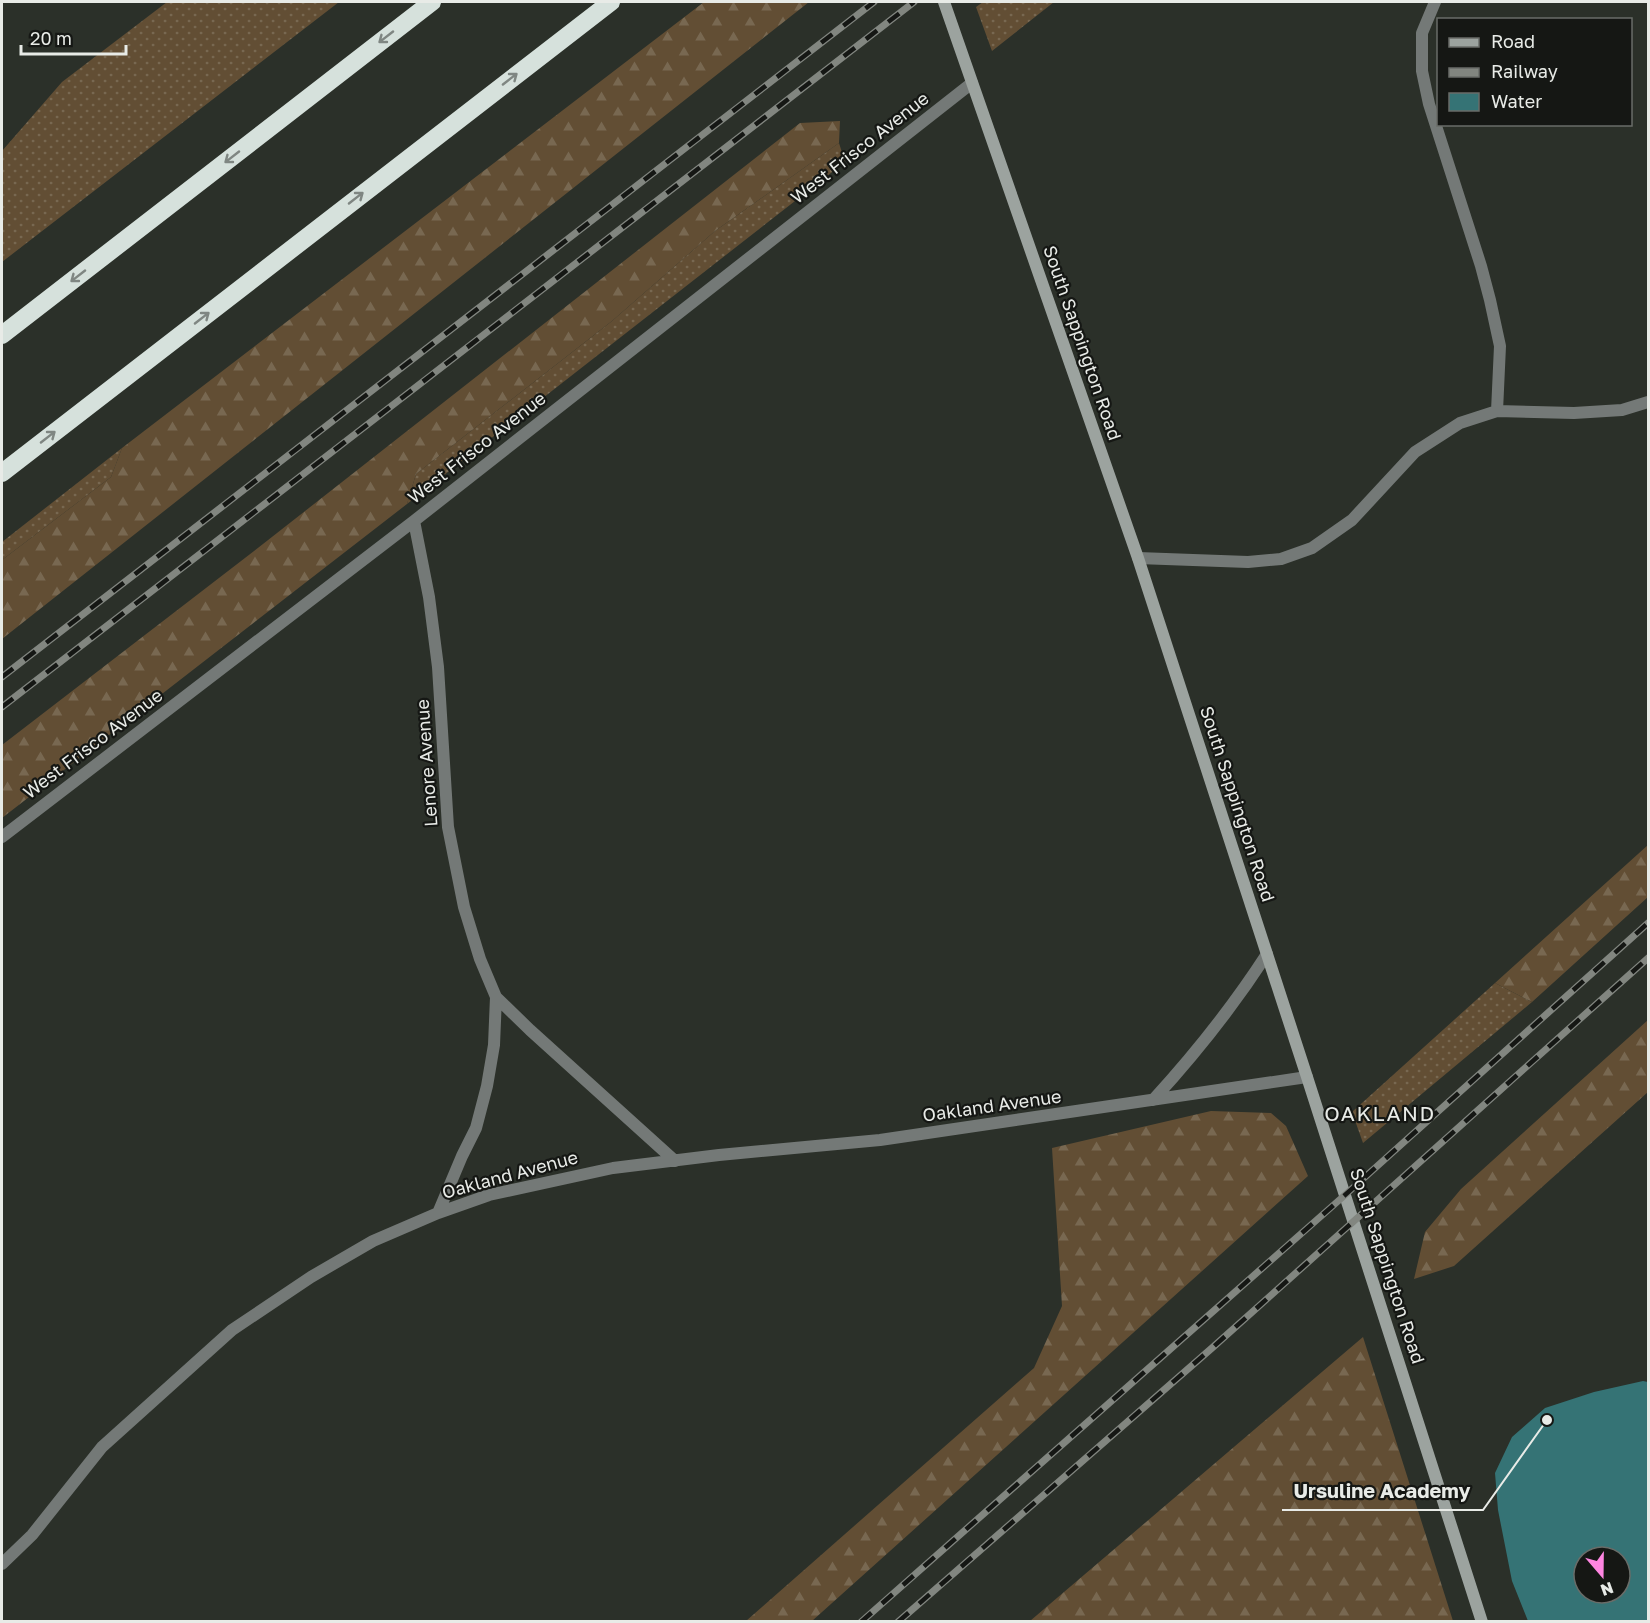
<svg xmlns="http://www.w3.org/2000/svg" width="1650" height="1623" viewBox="0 0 1650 1623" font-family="'Golos Text',sans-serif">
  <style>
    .grass { fill: url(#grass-dots) }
    .forest { fill: url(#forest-firs) }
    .water { fill: #357375; fill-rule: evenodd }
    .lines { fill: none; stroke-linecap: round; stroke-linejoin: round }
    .street { stroke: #747977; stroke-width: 12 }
    .secondary { stroke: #9ca39f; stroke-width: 12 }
    .highway { stroke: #d6e1dc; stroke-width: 18 }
    .rail-casing { stroke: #828680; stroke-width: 7 }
    .rail { stroke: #151714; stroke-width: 4.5; stroke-dasharray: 14; stroke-linecap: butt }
    .oneway { stroke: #7f8682 }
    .labels { text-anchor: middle; stroke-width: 4.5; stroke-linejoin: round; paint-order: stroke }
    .street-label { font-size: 18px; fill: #e8ebe7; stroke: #151714 }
    .quarter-label { font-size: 21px; letter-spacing: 1.5px; fill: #e8ebe7; stroke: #151714 }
    .leader { fill: none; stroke: #e8ebe7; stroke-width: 2 }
    .callout-dot { fill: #e8ebe7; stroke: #151714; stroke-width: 2 }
    .callout-label { font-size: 20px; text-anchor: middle; font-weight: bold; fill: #e8ebe7; stroke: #151714; stroke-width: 4.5; stroke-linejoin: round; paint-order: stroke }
  </style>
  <defs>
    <pattern id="grass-dots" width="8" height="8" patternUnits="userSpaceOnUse" patternTransform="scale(1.5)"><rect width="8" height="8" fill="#624e34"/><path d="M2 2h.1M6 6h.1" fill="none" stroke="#786851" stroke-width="1.8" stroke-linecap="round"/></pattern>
    <pattern id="forest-firs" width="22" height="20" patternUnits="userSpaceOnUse" patternTransform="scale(1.5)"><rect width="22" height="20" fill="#624e34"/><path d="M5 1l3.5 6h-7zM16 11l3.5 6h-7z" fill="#786851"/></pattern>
  </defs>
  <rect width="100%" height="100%" fill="#2b3029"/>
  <path class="grass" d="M 167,2 L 339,2 L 2,262 L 2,151 L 62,82 Z
    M 983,2 L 1054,2 L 992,51 L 976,7 Z
    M 839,143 L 845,162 L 407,504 L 416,474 L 612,321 L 715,231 Z
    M 122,448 L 111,477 L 2,560 L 2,542 Z
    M 1495,983 L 1532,1002 L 1363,1143 L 1352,1112 Z"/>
  <path class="forest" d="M 704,2 L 809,2 L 2,639 L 2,560 L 111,477 L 122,448 Z
    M 840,121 L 839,143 L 715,231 L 612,321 L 416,474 L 407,504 L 2,818 L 2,745 L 263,544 L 800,123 Z
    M 1648,845 L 1648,897 L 1532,1002 L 1495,983 Z
    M 1648,1020 L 1648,1092 L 1454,1266 L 1414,1279 L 1425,1232 L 1461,1189 Z
    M 1211,1111 L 1271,1113 L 1286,1126 L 1308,1176 L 812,1621 L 746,1621 L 1034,1368 L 1062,1306 L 1052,1148 Z
    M 1363,1337 L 1453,1621 L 1030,1621 Z"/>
  <path class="water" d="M 1643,1381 L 1648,1382 L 1648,1621 L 1528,1621 L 1512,1581 L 1498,1510 L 1495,1473 L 1512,1437 L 1545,1408 L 1594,1392 ZM 1584,1557 L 1620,1557 L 1620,1593 L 1584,1593 Z"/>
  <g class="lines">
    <path class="street" d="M 1435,2 L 1422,33 L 1422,71 L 1429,104 L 1481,266 L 1490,300 L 1500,346 L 1497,411
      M 414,521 L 429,597 L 438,667 L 448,827 L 464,907 L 480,959 L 496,997 L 530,1030 L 675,1161
      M 1138,558 L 1248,562 L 1281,559 L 1312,548 L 1352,520 L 1415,452 L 1460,423 L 1497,411 L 1574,413 L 1622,410 L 1648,402
      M 2,837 L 414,521 L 972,83
      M 1153,1100 C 1197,1052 1232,1008 1267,954
      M 438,1213 L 462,1156 L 476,1128 L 487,1086 L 494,1045 L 496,997
      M 2,1564 L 32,1535 L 102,1447 L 232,1330 L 311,1277 L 373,1241 L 438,1213 L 489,1195 L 613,1168 L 719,1155 L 880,1140 L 1307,1077"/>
    <path class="secondary" d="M 944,2 L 1138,558 L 1307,1077 L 1482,1622"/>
    <path class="highway" d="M 2,335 L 432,2
      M 2,473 L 611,2"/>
    <defs>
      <path id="rail" d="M 2,677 L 874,2
        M 2,707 L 914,2
        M 861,1622 L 1345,1195 L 1648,923
        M 898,1622 L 1212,1348 L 1648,958"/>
    </defs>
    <use href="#rail" class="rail-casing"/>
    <use href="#rail" class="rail"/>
  </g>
  <defs><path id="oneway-shaft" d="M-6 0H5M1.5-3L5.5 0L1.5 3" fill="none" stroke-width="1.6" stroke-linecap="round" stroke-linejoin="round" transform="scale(1.5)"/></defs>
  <g class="oneway">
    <use href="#oneway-shaft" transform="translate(386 37) rotate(142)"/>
    <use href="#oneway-shaft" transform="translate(510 79) rotate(-38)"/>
    <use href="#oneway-shaft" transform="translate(232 157) rotate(142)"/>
    <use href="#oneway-shaft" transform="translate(356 198) rotate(-38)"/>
    <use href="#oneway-shaft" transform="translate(78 276) rotate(142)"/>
    <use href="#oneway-shaft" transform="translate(202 318) rotate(-38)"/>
    <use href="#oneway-shaft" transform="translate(48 437) rotate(-38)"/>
  </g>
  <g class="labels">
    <g class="street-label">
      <text transform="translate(860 148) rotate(-38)" y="6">West Frisco Avenue</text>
      <text transform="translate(1082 343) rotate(71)" y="6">South Sappington Road</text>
      <text transform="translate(477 448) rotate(-38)" y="6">West Frisco Avenue</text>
      <text transform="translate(93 744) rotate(-37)" y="6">West Frisco Avenue</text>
      <text transform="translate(427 763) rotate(-94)" y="6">Lenore Avenue</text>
      <text transform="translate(1237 804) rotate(72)" y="6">South Sappington Road</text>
      <text transform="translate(992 1106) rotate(-8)" y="6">Oakland Avenue</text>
      <text transform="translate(510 1175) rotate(-15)" y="6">Oakland Avenue</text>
      <text transform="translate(1387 1266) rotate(72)" y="6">South Sappington Road</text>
    </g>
    <g class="quarter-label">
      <text x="1380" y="1121">OAKLAND</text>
    </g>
  </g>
  <path class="leader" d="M1547 1420L1483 1510H1282"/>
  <circle class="callout-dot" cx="1547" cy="1420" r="6"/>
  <g class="callout-label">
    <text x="1382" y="1498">Ursuline Academy</text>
  </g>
  <rect width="1650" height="1623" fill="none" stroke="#e8ebe7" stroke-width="6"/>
  <rect x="1437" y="18" width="195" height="108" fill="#151714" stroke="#696c68" stroke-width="1.5"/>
  <rect x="1449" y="38" width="30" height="9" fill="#9ca39f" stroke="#696c68" stroke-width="1.5"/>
  <text x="1491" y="48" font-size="18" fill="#e8ebe7">Road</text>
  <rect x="1449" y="68" width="30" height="9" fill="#828680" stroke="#696c68" stroke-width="1.5"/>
  <text x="1491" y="78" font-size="18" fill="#e8ebe7">Railway</text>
  <rect x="1449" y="93" width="30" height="18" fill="#357375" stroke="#696c68" stroke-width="1.5"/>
  <text x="1491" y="108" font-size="18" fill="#e8ebe7">Water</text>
  <g transform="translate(1602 1575) rotate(160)"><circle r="28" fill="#151714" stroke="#696c68" stroke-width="1.5"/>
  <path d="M0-4.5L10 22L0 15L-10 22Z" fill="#fe86e1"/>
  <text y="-9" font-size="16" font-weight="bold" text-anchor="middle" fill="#e8ebe7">N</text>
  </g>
  <path d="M21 45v9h105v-9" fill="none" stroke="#e8ebe7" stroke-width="3"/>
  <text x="30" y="45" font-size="18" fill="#e8ebe7" stroke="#151714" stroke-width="4.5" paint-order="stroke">20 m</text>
</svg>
